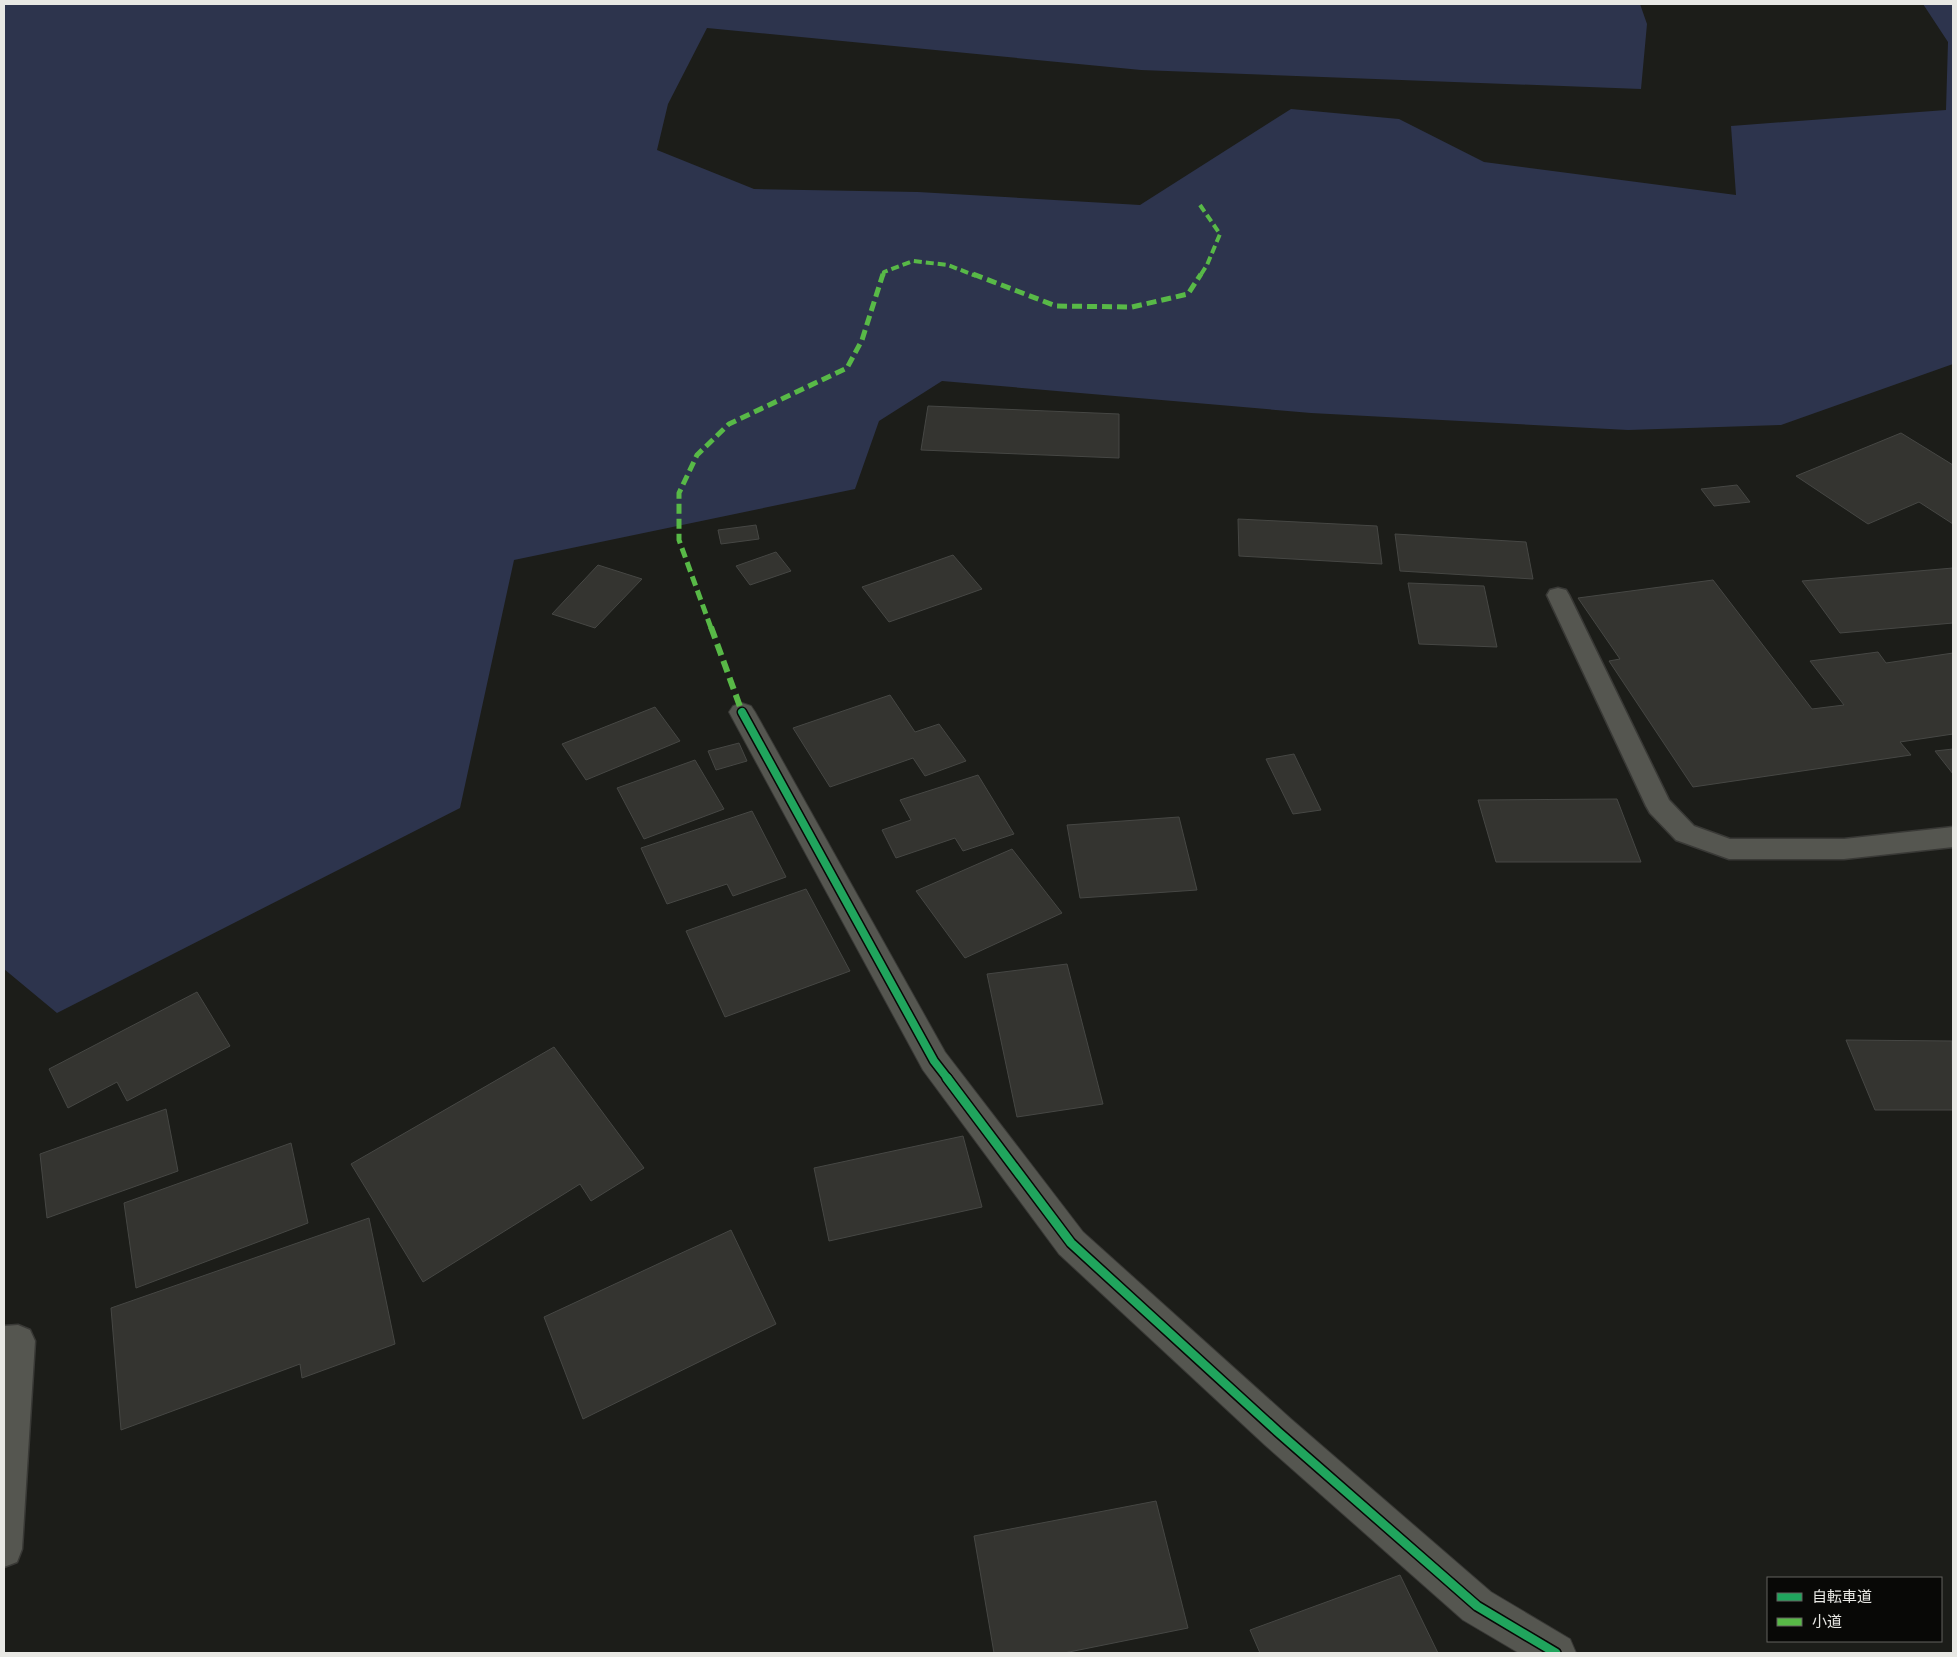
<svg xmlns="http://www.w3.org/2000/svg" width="1957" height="1657" viewBox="0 0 1957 1657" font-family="'Noto Serif','Noto Sans JP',serif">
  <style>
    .green { fill: #2d344d }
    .building { fill: #343430; stroke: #464744 }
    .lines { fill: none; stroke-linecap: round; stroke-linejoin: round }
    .lane-casing { stroke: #393936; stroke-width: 3 }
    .street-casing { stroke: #393936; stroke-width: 2 }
    .lane { fill: #555650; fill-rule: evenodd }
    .street { fill: #555650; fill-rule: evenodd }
    .quiet-far2 { stroke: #58b947; stroke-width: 4; stroke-dasharray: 8 4; stroke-linecap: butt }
    .quiet-far1 { stroke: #58b947; stroke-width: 5; stroke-dasharray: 10 5; stroke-linecap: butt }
    .quiet { stroke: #58b947; stroke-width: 6; stroke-dasharray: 12 6; stroke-linecap: butt }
    .cycleway-far1-casing { stroke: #080806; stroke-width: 11 }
    .cycleway-casing { stroke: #080806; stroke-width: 12 }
    .cycleway-far1 { stroke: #20a55d; stroke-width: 8 }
    .cycleway { stroke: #20a55d; stroke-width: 9 }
  </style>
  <rect width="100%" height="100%" fill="#1c1d19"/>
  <path class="green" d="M 4,4 L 1640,4 L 1647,24 L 1641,89 L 1141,70 L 707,28 L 668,104 L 657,150 L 754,189 L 918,192 L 1140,205 L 1291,109 L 1399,119 L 1484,162 L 1736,195 L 1731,126 L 1946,110 L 1948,42 L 1923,4 L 1953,4 L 1953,364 L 1781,425 L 1628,430 L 1311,413 L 942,381 L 879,421 L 855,489 L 514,560 L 460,808 L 57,1013 L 4,969 Z"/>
  <path class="building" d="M 928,406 L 1119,414 L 1119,458 L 921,450 Z
    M 1901,433 L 1953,465 L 1953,524 L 1919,502 L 1868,524 L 1796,476 Z
    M 1737,485 L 1750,502 L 1714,506 L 1701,489 Z
    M 1238,519 L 1377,526 L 1382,564 L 1239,556 Z
    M 756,525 L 759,539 L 721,544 L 718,530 Z
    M 1395,534 L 1526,542 L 1533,579 L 1400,571 Z
    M 776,552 L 791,571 L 750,585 L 736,566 Z
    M 953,555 L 982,589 L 889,622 L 862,587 Z
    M 598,565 L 642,579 L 595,628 L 552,614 Z
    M 1953,568 L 1953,623 L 1840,633 L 1802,581 Z
    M 1713,580 L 1812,709 L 1844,705 L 1810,661 L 1878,652 L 1886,663 L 1953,653 L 1953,734 L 1900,742 L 1911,755 L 1693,787 L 1609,661 L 1620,659 L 1578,598 Z
    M 1408,583 L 1484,586 L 1497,647 L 1419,644 Z
    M 890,695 L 915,732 L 939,724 L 966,761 L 925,776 L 913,758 L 830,787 L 793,728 Z
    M 655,707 L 680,741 L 586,780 L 562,744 Z
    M 739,743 L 747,761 L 716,770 L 708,751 Z
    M 1953,749 L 1953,774 L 1935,751 Z
    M 1294,754 L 1321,810 L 1293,814 L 1266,759 Z
    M 695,760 L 724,809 L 644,839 L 617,788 Z
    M 978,775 L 1014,834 L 963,851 L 955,838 L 896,858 L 882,830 L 911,820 L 900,800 Z
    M 1617,799 L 1641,862 L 1496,862 L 1478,800 Z
    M 752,811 L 786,877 L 733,896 L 727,884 L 667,904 L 641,848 Z
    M 1179,817 L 1197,890 L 1080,898 L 1067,825 Z
    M 1012,849 L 1062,913 L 965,958 L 916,891 Z
    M 806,889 L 850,971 L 725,1017 L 686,931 Z
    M 1067,964 L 1103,1104 L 1017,1117 L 987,974 Z
    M 197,992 L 230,1046 L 127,1101 L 117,1082 L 68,1108 L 49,1069 Z
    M 1846,1040 L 1952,1041 L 1953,1110 L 1875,1110 Z
    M 554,1047 L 644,1168 L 591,1201 L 580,1184 L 423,1282 L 351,1164 Z
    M 166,1109 L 178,1171 L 47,1218 L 40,1154 Z
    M 963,1136 L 982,1207 L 829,1241 L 814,1168 Z
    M 291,1143 L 308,1223 L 136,1288 L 124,1203 Z
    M 369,1218 L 395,1344 L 302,1378 L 300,1364 L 121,1430 L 111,1308 Z
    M 731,1230 L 776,1324 L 583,1419 L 544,1317 Z
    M 1156,1501 L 1188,1628 L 1064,1653 L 994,1653 L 974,1536 Z
    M 1400,1575 L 1438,1653 L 1260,1653 L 1250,1630 Z"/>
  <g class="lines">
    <defs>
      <path id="lane" d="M 1558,588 L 1566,590 L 1569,595 L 1669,800 L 1694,826 L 1730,839 L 1844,839 L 1953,827 L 1953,847 L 1844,859 L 1729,859 L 1676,840 L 1650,813 L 1646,806 L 1547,595 L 1550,590 Z
        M 18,1325 L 30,1330 L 35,1341 L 22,1549 L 17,1562 L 4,1567 L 4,1326 Z"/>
      <path id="street" d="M 742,703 L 751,706 L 755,712 L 945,1052 L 1083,1232 L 1291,1419 L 1491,1592 L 1570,1639 L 1576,1653 L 1519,1653 L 1463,1620 L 1265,1445 L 1059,1254 L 923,1070 L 729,712 L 733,706 Z"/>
    </defs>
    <use href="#lane" class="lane-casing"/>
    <use href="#street" class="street-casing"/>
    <use href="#lane" class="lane"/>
    <use href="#street" class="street"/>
    <path class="quiet-far2" d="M 1200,205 L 1220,234 L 1207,265 L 1200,276
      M 883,276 L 884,272 L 913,261 L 948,265 L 976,276"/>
    <path class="quiet-far1" d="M 973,274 L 1056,306 L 1132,307 L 1188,294 L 1201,274
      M 711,628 L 679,540 L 679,493 L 697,455 L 729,424 L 847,368 L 862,340 L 883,274"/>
    <path class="quiet" d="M 711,627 L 742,712"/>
    <defs>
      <path id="cycleway-far1" d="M 742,712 L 934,1061 L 948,1079"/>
      <path id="cycleway" d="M 947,1078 L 1071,1243 L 1278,1432 L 1477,1606 L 1556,1653"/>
    </defs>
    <use href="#cycleway-far1" class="cycleway-far1-casing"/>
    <use href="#cycleway" class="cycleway-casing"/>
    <use href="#cycleway-far1" class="cycleway-far1"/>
    <use href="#cycleway" class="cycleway"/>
  </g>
  <rect width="1957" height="1657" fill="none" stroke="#e8e8e4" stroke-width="10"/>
  <rect x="1767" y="1577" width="175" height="65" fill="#080806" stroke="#62625f"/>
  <rect x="1777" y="1593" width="25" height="8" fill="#20a55d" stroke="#62625f"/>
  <text x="1812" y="1602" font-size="15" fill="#e8e8e4">自転車道</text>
  <rect x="1777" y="1618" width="25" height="8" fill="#58b947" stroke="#62625f"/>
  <text x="1812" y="1627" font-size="15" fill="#e8e8e4">小道</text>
</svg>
